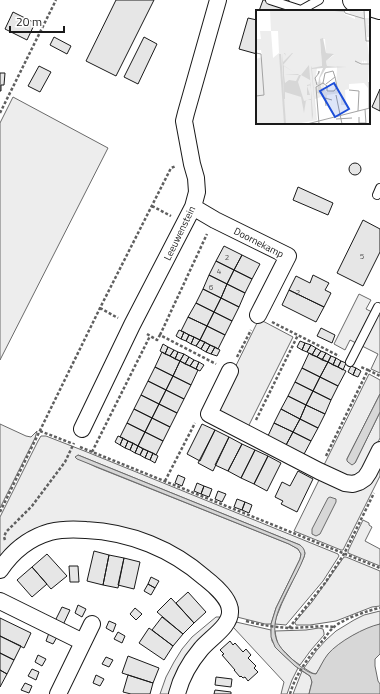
<svg xmlns="http://www.w3.org/2000/svg" width="380" height="694" viewBox="0 0 380 694" font-family="'Titillium Web',sans-serif">
  <style>
    .built { fill: #ededed; stroke: #6a6a6a }
    .water { fill: #d7d7d7; stroke: #6a6a6a }
    .building { fill: #e6e6e6; stroke: #1a1a1a }
    .lines { fill: none; stroke-linecap: round; stroke-linejoin: round }
    .lane-casing { stroke: #1a1a1a; stroke-width: 10 }
    .street-casing { stroke: #1a1a1a; stroke-width: 18 }
    .secondary-casing { stroke: #1a1a1a; stroke-width: 24 }
    .path { stroke: #5f5f5f; stroke-width: 2.5; stroke-dasharray: 3 2; stroke-linecap: butt }
    .lane { stroke: #fff; stroke-width: 8 }
    .street { stroke: #fff; stroke-width: 16 }
    .secondary { stroke: #fff; stroke-width: 22 }
    .labels { text-anchor: middle; stroke-width: 3; stroke-linejoin: round; paint-order: stroke }
    .number-label { font-size: 8px; fill: #4d4d4d }
    .street-label { font-size: 10px; fill: #1a1a1a; stroke: #fff }
    .inset-river { fill: none; stroke: #d7d7d7; stroke-width: 2 }
    .inset-road { fill: none; stroke: #a3a3a3; stroke-width: 1 }
    .view { fill: #1d4ed8; fill-opacity: 0.15; stroke: #1d4ed8; stroke-width: 2 }
    .inset-edge { fill: none; stroke: #1a1a1a; stroke-width: 2 }
  </style>
  <rect width="100%" height="100%" fill="#fff"/>
  <path class="built" d="M 13,97 L 108,148 L 0,360 L 0,123 Z
    M 359,294 L 371,300 L 366,309 L 380,316 L 380,373 L 371,369 L 378,354 L 350,340 L 345,350 L 334,344 Z
    M 259,319 L 293,337 L 247,429 L 213,412 Z
    M 369,374 L 380,380 L 380,394 L 347,459 L 348,462 L 355,463 L 380,412 L 380,438 L 364,470 L 354,478 L 323,467 Z
    M 0,424 L 26,436 L 31,437 L 37,431 L 35,438 L 0,508 Z
    M 41,436 L 46,436 L 87,452 L 338,554 L 339,556 L 323,581 L 286,625 L 275,624 L 276,618 L 282,603 L 304,557 L 305,553 L 302,547 L 300,545 L 78,455 L 76,457 L 96,467 L 289,544 L 298,549 L 301,554 L 300,559 L 276,608 L 271,624 L 265,624 L 237,617 L 238,607 L 235,601 L 230,593 L 93,523 L 0,558 L 0,517 L 38,441 Z
    M 380,461 L 380,476 L 343,550 L 341,550 L 294,531 L 320,478 L 339,487 Z
    M 363,520 L 369,523 L 369,525 L 372,527 L 365,541 L 380,549 L 380,566 L 348,553 L 348,551 Z
    M 344,557 L 346,557 L 380,571 L 380,606 L 372,607 L 336,621 L 310,625 L 296,625 L 295,623 L 295,622 L 312,602 Z
    M 380,611 L 380,624 L 354,635 L 334,649 L 328,655 L 316,674 L 312,673 L 304,668 L 317,650 L 326,640 L 336,631 L 354,620 L 364,615 Z
    M 216,617 L 219,617 L 223,618 L 171,694 L 160,694 L 166,677 L 174,662 L 182,649 L 192,637 Z
    M 236,622 L 271,630 L 272,641 L 279,651 L 298,668 L 292,680 L 287,694 L 281,694 L 284,682 L 233,627 Z
    M 319,628 L 323,629 L 324,633 L 324,635 L 311,650 L 300,665 L 293,660 L 281,648 L 278,644 L 276,637 L 275,631 L 306,630 Z
    M 302,671 L 310,676 L 312,679 L 312,682 L 309,694 L 293,694 Z"/>
  <path class="water" d="M 380,394 L 380,412 L 355,463 L 352,465 L 348,462 L 347,461 L 347,459 Z
    M 78,455 L 300,545 C 304,548 306,552 304,557 C 300,568 294,578 289,588 C 281,604 270,623 277,641 C 280,648 287,655 293,660 C 299,665 308,674 316,674 C 320,668 323,660 328,654 C 338,642 365,627 380,624 L 380,654 L 375,659 L 375,666 L 378,681 L 380,684 L 380,694 L 309,694 L 312,682 L 310,676 L 295,666 L 279,651 L 275,647 L 271,637 L 271,624 L 276,608 L 300,559 L 301,554 L 298,549 L 289,544 L 77,459 L 75,457 Z
    M 330,497 L 336,499 L 336,502 L 320,534 L 316,536 L 312,534 L 312,529 L 328,498 Z"/>
  <path class="building" d="M 116,0 L 154,0 L 116,76 L 86,61 Z
    M 263,0 L 289,0 L 286,11 L 259,11 Z
    M 13,12 L 35,23 L 27,40 L 5,29 Z
    M 248,18 L 257,20 L 257,54 L 239,49 Z
    M 54,37 L 71,46 L 67,54 L 50,45 Z
    M 144,37 L 157,44 L 138,84 L 124,77 Z
    M 39,66 L 51,72 L 40,92 L 28,86 Z
    M 0,73 L 5,73 L 4,85 L 1,85 L 1,91 L 0,91 Z
    M 380,89 L 380,111 L 372,107 Z
    M349 169a6 6 0 1 1 12 0a6 6 0 1 1-12 0Z
    M 298,187 L 333,203 L 328,215 L 293,200 Z
    M 363,220 L 380,229 L 380,252 L 363,286 L 337,273 Z
    M 224,246 L 242,255 L 234,270 L 216,261 Z
    M 242,255 L 260,264 L 252,279 L 234,270 Z
    M 216,261 L 234,270 L 227,284 L 209,275 Z
    M 234,270 L 252,279 L 245,293 L 227,284 Z
    M 209,275 L 227,284 L 221,298 L 203,289 Z
    M 313,275 L 329,283 L 325,290 L 331,293 L 324,307 L 289,290 L 296,276 L 310,283 Z
    M 227,284 L 245,293 L 239,307 L 221,298 Z
    M 203,289 L 221,298 L 214,312 L 196,303 Z
    M 289,290 L 324,307 L 316,322 L 282,305 Z
    M 221,298 L 239,307 L 232,321 L 214,312 Z
    M 196,303 L 214,312 L 207,326 L 188,317 Z
    M 214,312 L 232,321 L 225,335 L 207,326 Z
    M 188,317 L 207,326 L 200,340 L 181,331 Z
    M 207,326 L 225,335 L 218,349 L 200,340 Z
    M 321,328 L 335,335 L 332,343 L 317,336 Z
    M 179,330 L 184,332 L 181,339 L 176,336 Z
    M 184,332 L 189,335 L 186,341 L 181,339 Z
    M 189,335 L 194,337 L 191,344 L 186,341 Z
    M 194,337 L 200,340 L 196,346 L 191,344 Z
    M 200,340 L 205,342 L 201,349 L 196,346 Z
    M 300,341 L 305,343 L 302,350 L 297,347 Z
    M 205,342 L 210,345 L 206,352 L 201,349 Z
    M 305,343 L 311,345 L 307,352 L 302,350 Z
    M 163,344 L 168,347 L 165,354 L 160,351 Z
    M 210,345 L 215,347 L 211,354 L 206,352 Z
    M 311,345 L 316,348 L 312,355 L 307,352 Z
    M 168,347 L 174,350 L 170,356 L 165,354 Z
    M 215,347 L 220,350 L 217,356 L 211,354 Z
    M 316,348 L 321,351 L 317,357 L 312,355 Z
    M 174,350 L 178,352 L 175,359 L 170,356 Z
    M 321,351 L 326,353 L 322,360 L 317,357 Z
    M 162,352 L 180,361 L 173,376 L 155,367 Z
    M 178,352 L 184,354 L 180,361 L 175,359 Z
    M 309,353 L 328,362 L 320,377 L 302,368 Z
    M 326,353 L 331,356 L 328,362 L 322,360 Z
    M 184,354 L 189,357 L 185,364 L 180,361 Z
    M 331,356 L 336,358 L 333,365 L 328,362 Z
    M 189,357 L 194,360 L 190,366 L 185,364 Z
    M 336,358 L 341,361 L 338,367 L 333,365 Z
    M 194,360 L 199,362 L 196,369 L 190,366 Z
    M 180,361 L 198,370 L 191,385 L 173,376 Z
    M 341,361 L 346,363 L 343,370 L 338,367 Z
    M 199,362 L 204,365 L 200,371 L 196,369 Z
    M 328,362 L 346,371 L 338,386 L 320,377 Z
    M 351,366 L 356,368 L 353,375 L 348,372 Z
    M 155,367 L 173,376 L 166,390 L 148,381 Z
    M 302,368 L 320,377 L 313,391 L 295,382 Z
    M 356,368 L 361,371 L 358,377 L 353,375 Z
    M 173,376 L 191,385 L 184,399 L 166,390 Z
    M 320,377 L 338,386 L 331,400 L 313,391 Z
    M 148,381 L 166,390 L 159,404 L 141,395 Z
    M 295,382 L 313,391 L 306,405 L 288,396 Z
    M 166,390 L 184,399 L 177,413 L 159,404 Z
    M 313,391 L 331,400 L 325,414 L 306,405 Z
    M 141,395 L 159,404 L 152,418 L 134,409 Z
    M 288,396 L 306,405 L 300,419 L 281,409 Z
    M 159,404 L 177,413 L 170,427 L 152,418 Z
    M 306,405 L 325,414 L 318,428 L 300,419 Z
    M 134,409 L 152,418 L 145,432 L 127,423 Z
    M 281,409 L 300,419 L 293,432 L 274,423 Z
    M 152,418 L 170,427 L 163,441 L 145,432 Z
    M 300,419 L 318,428 L 311,441 L 293,432 Z
    M 127,423 L 145,432 L 138,446 L 120,437 Z
    M 274,423 L 293,432 L 285,447 L 267,438 Z
    M 202,424 L 215,430 L 200,461 L 187,454 Z
    M 215,430 L 229,437 L 213,471 L 198,463 Z
    M 145,432 L 163,441 L 156,455 L 138,446 Z
    M 293,432 L 311,441 L 303,456 L 285,447 Z
    M 118,436 L 123,438 L 120,445 L 115,442 Z
    M 229,437 L 242,444 L 228,471 L 215,465 Z
    M 123,438 L 128,441 L 125,448 L 120,445 Z
    M 128,441 L 133,443 L 130,450 L 125,448 Z
    M 133,443 L 138,446 L 135,453 L 130,450 Z
    M 242,444 L 255,450 L 241,478 L 228,471 Z
    M 138,446 L 143,449 L 140,455 L 135,453 Z
    M 143,449 L 148,451 L 145,458 L 140,455 Z
    M 255,450 L 268,456 L 254,484 L 241,478 Z
    M 148,451 L 153,453 L 150,460 L 145,458 Z
    M 153,453 L 158,456 L 155,463 L 150,460 Z
    M 268,456 L 281,463 L 267,491 L 254,484 Z
    M 298,471 L 313,479 L 297,512 L 281,504 L 283,501 L 275,497 L 282,482 L 290,486 Z
    M 178,475 L 185,478 L 182,486 L 175,483 Z
    M 197,483 L 204,486 L 201,494 L 194,491 Z
    M 204,486 L 212,489 L 209,497 L 201,494 Z
    M 218,491 L 226,494 L 222,502 L 215,499 Z
    M 237,499 L 245,502 L 242,510 L 234,507 Z
    M 245,502 L 252,505 L 249,513 L 242,510 Z
    M 94,551 L 109,555 L 103,585 L 87,581 Z
    M 47,554 L 67,576 L 51,589 L 32,567 Z
    M 109,555 L 124,558 L 118,588 L 103,585 Z
    M 124,558 L 140,562 L 134,589 L 118,585 Z
    M 69,566 L 78,566 L 79,582 L 70,582 Z
    M 32,567 L 47,584 L 32,597 L 17,580 Z
    M 151,577 L 159,581 L 155,588 L 148,584 Z
    M 148,584 L 155,588 L 151,595 L 144,591 Z
    M 188,592 L 206,612 L 194,623 L 176,603 Z
    M 171,598 L 194,623 L 183,634 L 157,612 Z
    M 78,605 L 86,609 L 82,617 L 75,613 Z
    M 62,607 L 70,610 L 63,625 L 55,621 Z
    M 135,608 L 142,614 L 136,620 L 130,614 Z
    M 162,617 L 183,634 L 173,646 L 152,630 Z
    M 0,618 L 31,633 L 24,648 L 0,636 Z
    M 109,621 L 116,624 L 113,632 L 106,628 Z
    M 149,628 L 173,646 L 164,660 L 139,643 Z
    M 118,632 L 125,636 L 122,643 L 114,639 Z
    M 49,633 L 57,637 L 53,644 L 46,641 Z
    M 0,636 L 21,646 L 14,660 L 0,653 Z
    M 230,641 L 233,645 L 235,643 L 243,652 L 246,649 L 251,655 L 248,658 L 256,666 L 254,668 L 258,672 L 248,681 L 245,677 L 243,678 L 241,676 L 240,677 L 234,670 L 235,670 L 222,655 L 224,654 L 220,650 Z
    M 0,653 L 14,660 L 7,674 L 0,670 Z
    M 38,655 L 46,659 L 42,666 L 35,662 Z
    M 128,656 L 159,668 L 153,683 L 122,673 Z
    M 106,657 L 113,660 L 109,667 L 102,664 Z
    M 32,669 L 39,672 L 36,680 L 28,676 Z
    M 0,670 L 7,674 L 0,687 Z
    M 96,675 L 104,679 L 100,686 L 93,683 Z
    M 128,675 L 153,683 L 150,694 L 131,694 L 123,692 Z
    M 216,677 L 232,679 L 231,687 L 215,685 Z
    M 25,683 L 32,686 L 29,693 L 21,690 Z
    M 215,690 L 231,692 L 231,694 L 214,694 Z"/>
  <g class="lines">
    <defs>
      <path id="lane" d="M 270,0 L 301,10 L 319,0
        M 377,195 L 380,188
        M 350,362 L 378,307 L 380,308"/>
      <path id="street" d="M 193,207 L 215,220 L 288,256 L 258,315
        M 230,371 L 209,414 L 319,471 L 345,483 L 353,484 L 359,482 L 365,478 L 369,472 L 380,450
        M 82,429 L 132,325 L 193,207 L 197,192 L 196,178 L 192,164 L 184,121 L 186,113 L 218,0
        M 0,570 C 12,552 29,538 50,532 C 62,529 74,529 86,530 C 130,532 172,549 205,578 C 214,585 230,599 230,611 C 231,626 210,638 201,649 C 190,662 181,678 177,694
        M 0,601 L 83,642
        M 58,694 L 92,624"/>
      <path id="secondary" d="M 354,0 L 380,8"/>
    </defs>
    <use href="#lane" class="lane-casing"/>
    <use href="#street" class="street-casing"/>
    <use href="#secondary" class="secondary-casing"/>
    <path class="path" d="M 0,113 L 56,0
      M 152,206 L 171,216
      M 100,308 L 118,318
      M 272,322 L 339,356
      M 147,334 L 157,340 L 160,335 L 216,364
      M 160,335 L 207,234
      M 237,357 L 251,330
      M 368,370 L 380,376
      M 256,420 L 298,335
      M 40,431 L 71,443
      M 80,447 L 380,568
      M 92,452 L 150,336
      M 326,456 L 368,370 L 361,367
      M 165,481 L 195,423
      M 0,512 L 100,308 L 171,168 L 176,166
      M 5,540 L 4,537 L 6,532 L 32,506 L 65,462 L 74,443
      M 246,621 C 261,625 273,627 289,628 C 304,628 319,625 334,627
      M 289,628 L 325,583 L 344,554 L 374,493
      M 290,694 C 296,673 310,655 324,639 C 327,635 330,630 334,627 C 343,619 369,610 380,608"/>
    <use href="#lane" class="lane"/>
    <use href="#street" class="street"/>
    <use href="#secondary" class="secondary"/>
  </g>
  <g class="labels">
    <g class="number-label">
      <text x="362" y="259">5</text>
      <text x="227" y="260">2</text>
      <text x="219" y="274">4</text>
      <text x="211" y="290">6</text>
      <text x="298" y="295">2</text>
    </g>
    <g class="street-label">
      <text transform="translate(179 233) rotate(-64)" y="4">Leeuwenstein</text>
      <text transform="translate(259 242) rotate(27)" y="4">Doornekamp</text>
    </g>
  </g>
  <g transform="translate(256 10)">
    <rect width="114" height="114" fill="#fff"/>
    <path d="M 14,0 L 88,1 L 88,4 L 99,9 L 99,6 L 109,8 L 94,4 L 93,0 L 109,2 L 109,8 L 113,8 L 114,0 L 114,14 L 111,15 L 114,15 L 114,27 L 111,27 L 109,16 L 114,53 L 111,53 L 110,50 L 109,53 L 109,50 L 107,53 L 107,50 L 105,54 L 100,51 L 104,55 L 113,55 L 112,78 L 108,73 L 93,74 L 93,79 L 89,80 L 90,95 L 85,95 L 85,83 L 71,85 L 71,95 L 68,86 L 59,89 L 61,110 L 40,114 L 0,114 L 0,49 L 6,47 L 5,40 L 0,40 L 0,29 L 5,29 L 4,21 L 15,21 ZM 15,21 L 22,21 L 23,43 L 17,48 ZM 64,29 L 69,29 L 70,43 L 78,45 L 70,51 L 71,56 L 80,56 L 81,57 L 80,80 L 71,82 L 68,79 L 68,73 L 64,72 L 67,80 L 65,84 L 61,83 L 63,72 L 59,72 L 61,58 L 66,57 Z" fill="#ededed" fill-rule="evenodd"/>
    <path d="M 67,28 L 70,43 L 78,44 L 70,51 L 71,56 L 91,57 L 70,58 L 64,68 L 65,77 L 69,81 L 70,85 L 80,83 L 70,85 L 69,81 L 68,81 L 64,84 L 61,83 L 63,68 L 67,58 L 56,59 L 60,109 L 55,56 L 56,58 L 66,56 L 64,29 ZM 26,43 L 27,52 L 36,43 L 29,43 L 30,46 L 28,43 L 37,43 L 27,55 L 39,63 L 28,56 L 28,65 L 45,65 L 53,55 L 57,105 L 56,110 L 40,114 L 56,110 L 55,90 L 50,90 L 48,103 L 45,87 L 29,82 L 29,89 L 28,89 ZM 28,65 L 42,64 L 43,65 L 40,71 L 33,70 L 29,73 ZM 45,65 L 54,70 L 55,74 L 51,75 L 51,85 L 54,85 L 51,76 L 55,75 L 55,89 L 48,91 L 42,72 Z" fill="#d7d7d7" fill-rule="evenodd"/>
    <path class="inset-river" d="M 24,44 L 29,114"/>
    <path class="inset-road" d="M 69,0 L 88,1M 88,0 L 89,3 L 109,9M 108,0 L 110,31 L 114,31M 0,43 L 5,44 L 8,85 L 0,86M 99,51 L 105,54 L 114,54M 113,72 L 113,98M 67,73 L 69,63 L 77,61 L 79,67 L 70,74M 61,75 L 59,68 L 63,63 L 63,61 L 62,64M 93,80 L 103,81 L 102,101M 80,85 L 86,114M 70,96 L 69,88 L 76,90M 109,99 L 110,114M 103,107 L 103,113 L 110,113M 80,109 L 96,108M 51,114 L 114,98M 63,114 L 60,77 L 67,73 L 71,76 L 71,81 L 78,81 L 81,77 L 79,67"/>
    <path class="view" d="M 78,73 L 93,99 L 79,107 L 64,81 Z"/>
    <rect width="114" height="114" class="inset-edge"/>
  </g>
  <path d="M10 26v6h54v-6" fill="none" stroke="#1a1a1a" stroke-width="2"/>
  <text x="16" y="26" font-size="12" fill="#1a1a1a" stroke="#ffffff" stroke-width="3" paint-order="stroke">20 m</text>
</svg>
